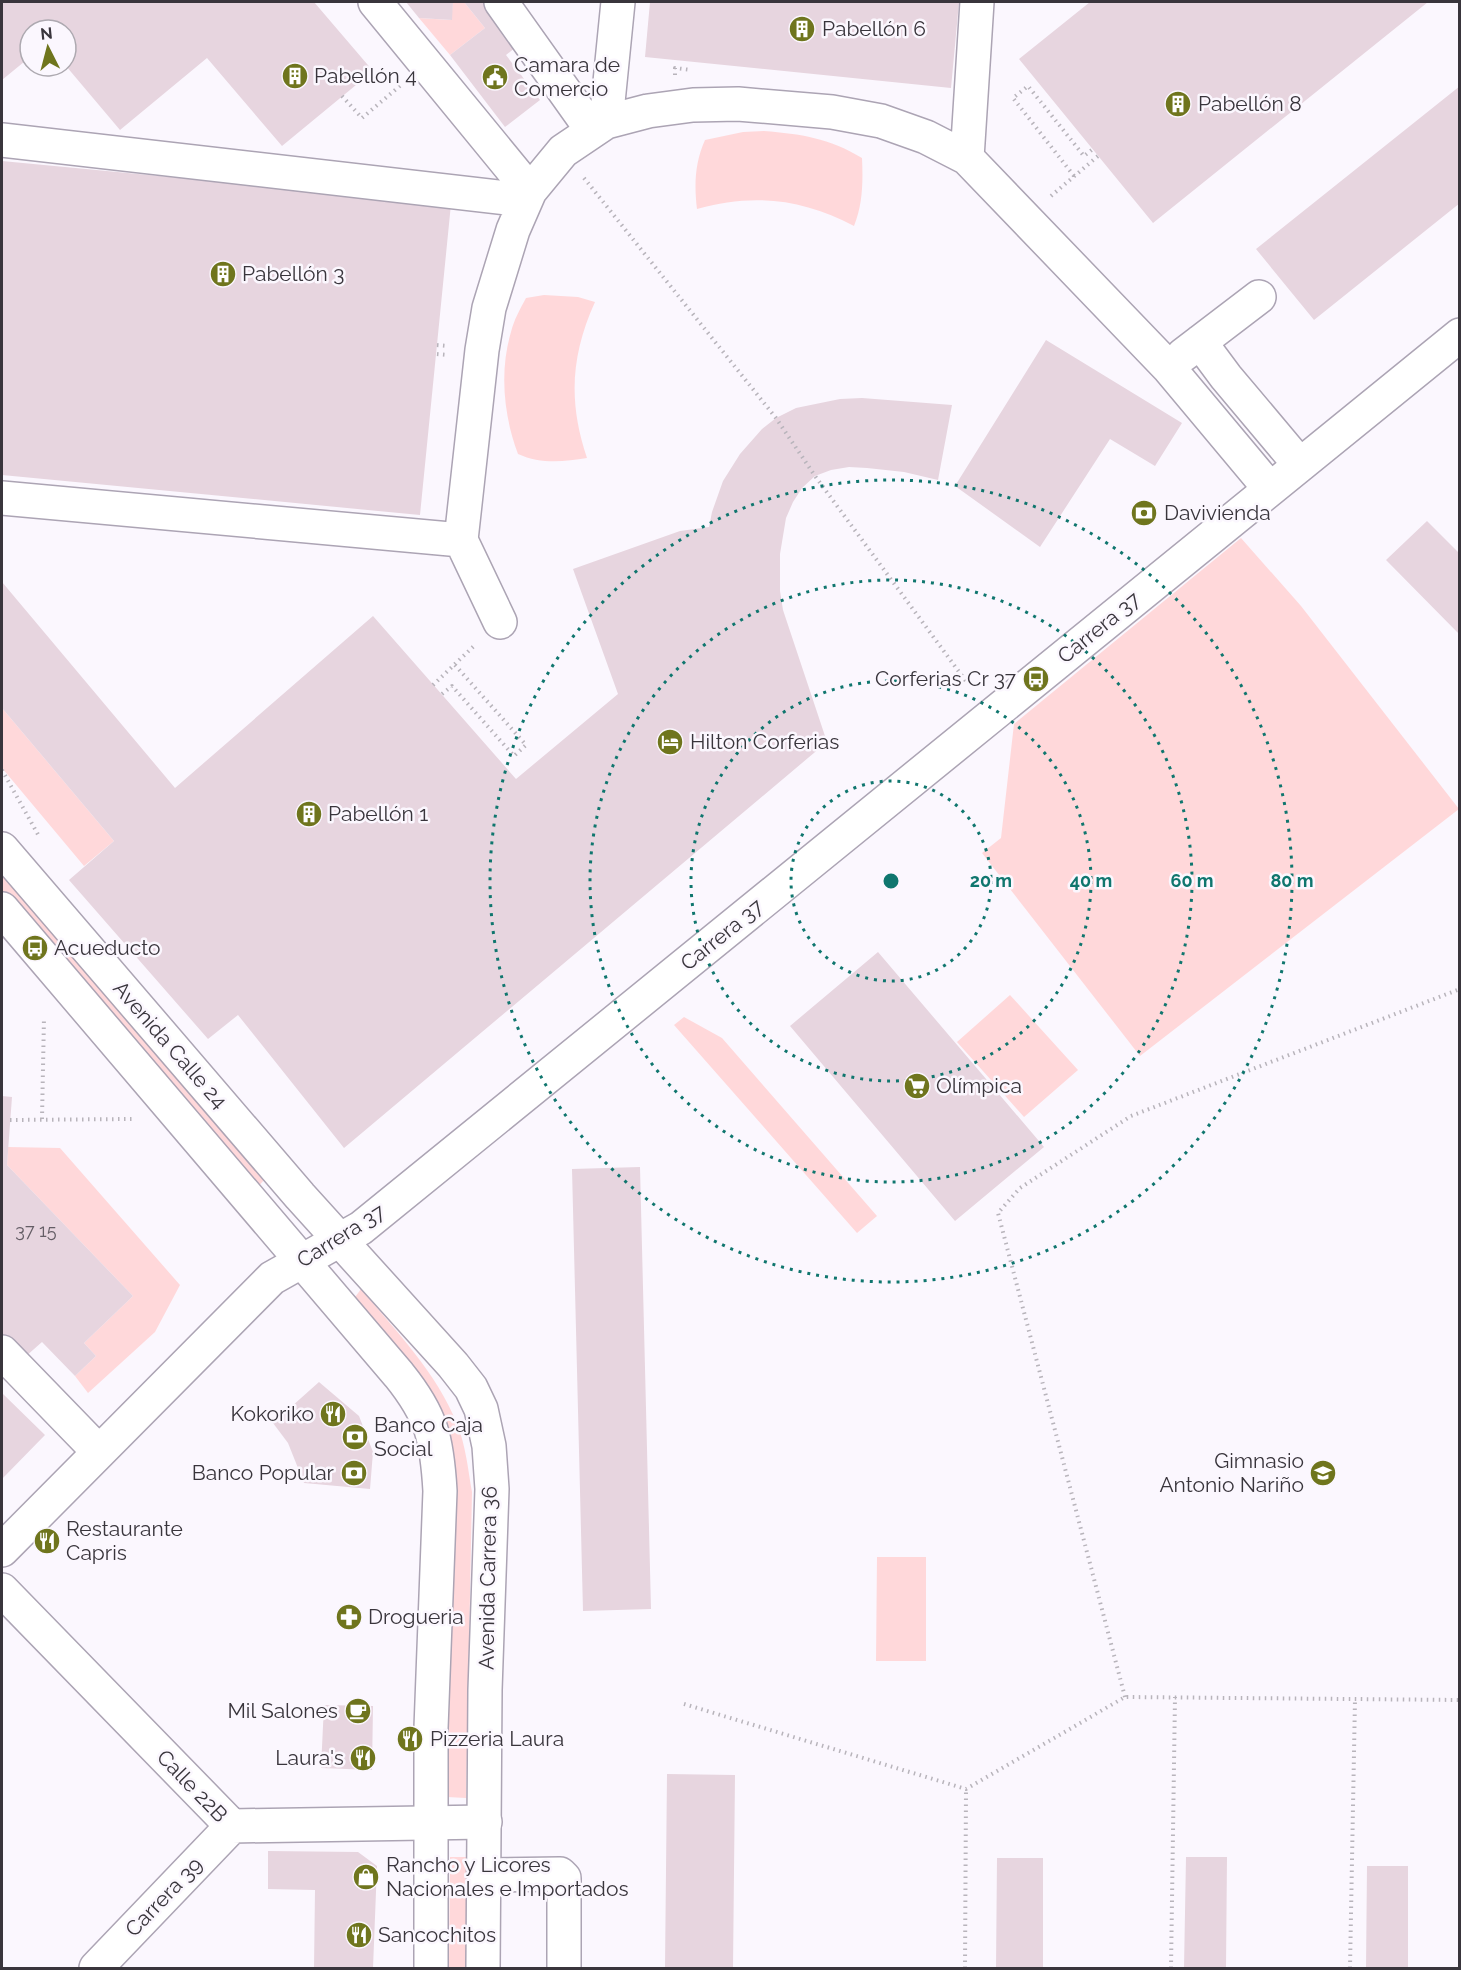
<svg xmlns="http://www.w3.org/2000/svg" width="1461" height="1970" viewBox="0 0 1461 1970" font-family="Raleway,sans-serif">
  <style>
    .green { fill: #ffd8da }
    .building { fill: #e7d5df }
    .lines { fill: none; stroke-linecap: round; stroke-linejoin: round }
    .minor-casing { stroke: #aca4b4; stroke-width: 36 }
    .major-casing { stroke: #aca4b4; stroke-width: 36 }
    .path { stroke: #b8b4bb; stroke-width: 4; stroke-dasharray: 1.5 4.5; stroke-linecap: butt }
    .minor { stroke: #fff; stroke-width: 33 }
    .major { stroke: #fff; stroke-width: 33 }
    .ring { fill: none; stroke: #0f766e; stroke-width: 3; stroke-dasharray: 3 6 }
    .labels { text-anchor: middle; stroke-width: 5; stroke-linejoin: round; paint-order: stroke }
    .number-label { font-size: 18px; fill: #645d65 }
    .poi-label { font-size: 21px; fill: #39353c; stroke: #fbf7fe; text-anchor: start }
    .street-label { font-size: 21px; fill: #39353c; stroke: #fbf7fe }
    .centre { fill: #0f766e; stroke: #fbf7fe; stroke-width: 3 }
    .ring-label { font-size: 18px; text-anchor: middle; font-weight: bold; fill: #0f766e; stroke: #fbf7fe; stroke-width: 5; stroke-linejoin: round; paint-order: stroke }
  </style>
  <rect width="100%" height="100%" fill="#fbf7fe"/>
  <path class="green" d="M 453,2 L 464,2 L 485,28 L 450,55 L 419,18 L 451,20 Z
    M 764,131 C 801,134 829,138 862,158 C 863,181 863,204 854,226 C 803,199 753,193 697,209 C 694,185 695,162 705,140 L 743,132 Z
    M 544,295 L 578,297 L 595,302 C 571,355 568,402 587,458 C 563,462 540,464 518,454 C 504,417 499,372 511,332 C 514,320 520,309 526,298 Z
    M 1241,538 L 1301,606 L 1459,809 L 1140,1056 L 982,853 L 1001,838 L 1014,724 Z
    M 2,708 L 114,841 L 84,866 L 2,768 Z
    M 2,872 L 264,1180 L 256,1189 L 2,899 Z
    M 1010,995 L 1078,1070 L 1024,1117 L 957,1042 Z
    M 684,1017 L 722,1038 L 877,1216 L 857,1233 L 674,1025 Z
    M 8,1147 L 60,1148 L 180,1285 L 155,1332 L 88,1393 L 75,1376 L 96,1356 L 84,1343 L 133,1296 L 7,1165 Z
    M 361,1289 C 396,1331 437,1373 457,1424 C 466,1446 468,1470 472,1492 L 466,1798 L 447,1797 L 454,1503 L 353,1300 Z
    M 877,1557 L 926,1557 L 926,1661 L 876,1661 Z
    M 450,1857 L 469,1857 L 468,1968 L 449,1968 Z"/>
  <path class="building" d="M 2,2 L 314,2 L 373,71 L 282,146 L 207,58 L 120,130 L 66,66 L 66,30 L 30,30 L 30,57 L 2,80 Z
    M 406,2 L 453,2 L 452,20 L 419,18 Z
    M 464,2 L 489,2 L 521,43 L 506,55 L 540,100 L 505,127 L 450,55 L 485,28 Z
    M 650,2 L 959,2 L 951,88 L 645,57 Z
    M 1090,2 L 1428,2 L 1153,223 L 1019,59 Z
    M 1460,86 L 1460,203 L 1314,320 L 1256,249 Z
    M 2,161 L 451,204 L 420,515 L 2,475 Z
    M 1046,340 L 1182,423 L 1155,466 L 1110,439 L 1040,547 L 955,486 Z
    M 862,398 L 952,405 L 938,480 L 904,472 L 867,468 L 849,467 L 831,470 L 815,476 L 802,488 L 793,502 L 786,518 L 780,554 L 780,591 L 783,610 L 827,742 L 344,1148 L 238,1015 L 208,1039 L 69,880 L 114,841 L 2,708 L 2,582 L 175,788 L 373,616 L 516,779 L 618,694 L 573,569 L 680,531 L 709,527 L 712,512 L 723,481 L 740,454 L 762,429 L 776,418 L 796,408 L 840,399 Z
    M 1427,521 L 1458,552 L 1460,550 L 1460,635 L 1386,560 Z
    M 878,952 L 1044,1147 L 955,1221 L 790,1026 Z
    M 2,1096 L 12,1097 L 7,1165 L 133,1296 L 84,1343 L 96,1356 L 75,1376 L 42,1342 L 25,1357 L 2,1333 Z
    M 640,1167 L 651,1609 L 583,1611 L 572,1169 Z
    M 319,1382 L 359,1416 L 373,1452 L 370,1489 L 304,1483 L 288,1443 L 273,1423 Z
    M 2,1393 L 45,1435 L 2,1479 Z
    M 324,1705 L 373,1706 L 372,1770 L 321,1768 Z
    M 667,1774 L 735,1775 L 733,1968 L 665,1968 Z
    M 268,1851 L 358,1852 L 377,1866 L 373,1968 L 314,1968 L 315,1890 L 268,1889 Z
    M 1186,1857 L 1227,1857 L 1226,1968 L 1184,1968 Z
    M 997,1858 L 1043,1858 L 1043,1968 L 996,1968 Z
    M 1367,1866 L 1408,1866 L 1408,1968 L 1366,1968 Z"/>
  <g class="lines">
    <defs>
      <path id="minor" d="M 375,2 L 530,191
        M 501,2 L 592,130
        M 606,122 L 618,2
        M 2,140 L 525,200
        M 967,158 L 1168,367 L 1270,489
        M 1200,342 L 1226,377 L 1300,465
        M 1183,355 L 1259,297
        M 2,498 L 461,540 L 482,350 L 489,308 L 513,230 L 530,191 L 563,151 L 606,122 L 648,111 L 693,105 L 738,104 L 832,112 L 881,121 L 926,137 L 967,158 L 977,2
        M 461,540 L 500,622
        M 2,1352 L 99,1452
        M 2,1550 L 272,1278 L 361,1228 L 1460,335
        M 2,1590 L 232,1826 L 485,1822
        M 484,1875 L 560,1874 L 564,1878 L 564,1968
        M 96,1968 L 232,1826"/>
      <path id="major" d="M 2,849 L 300,1196 L 453,1365 L 471,1388 L 481,1409 L 489,1446 L 492,1489 L 485,1690 L 483,1968
        M 2,909 L 399,1375 C 432,1416 437,1439 440,1491 L 431,1728 L 431,1968"/>
    </defs>
    <use href="#minor" class="minor-casing"/>
    <use href="#major" class="major-casing"/>
    <path class="path" d="M 675,75 L 675,68 L 691,70
      M 342,96 L 362,118 L 401,85
      M 1074,176 L 1013,98 L 1028,86 L 1084,156 L 1093,149
      M 584,178 L 776,418 L 815,476 L 968,684
      M 1051,196 L 1098,156
      M 437,345 L 448,346
      M 437,354 L 448,355
      M 433,685 L 476,644
      M 442,694 L 452,686 L 514,756 L 526,745 L 455,665
      M 2,770 L 40,838
      M 42,1119 L 44,1017
      M 10,1120 L 133,1119
      M 1125,1697 L 998,1213 L 1020,1188 L 1131,1116 L 1460,989
      M 684,1704 L 966,1789 L 1125,1697 L 1460,1700
      M 965,1968 L 966,1789
      M 1171,1968 L 1175,1697
      M 1350,1968 L 1355,1699"/>
    <use href="#minor" class="minor"/>
    <use href="#major" class="major"/>
  </g>
  <g class="ring">
    <circle cx="891" cy="881" r="100"/>
    <circle cx="891" cy="881" r="200"/>
    <circle cx="891" cy="881" r="301"/>
    <circle cx="891" cy="881" r="401"/>
  </g>
  <defs>
    <symbol id="building-disc" viewBox="-11 -11 22 22"><circle r="9.5" fill="#6f751d" stroke="#fbf7fe"/><path d="M-4-6H4V6H1V3H-1V6H-4ZM-2.5-4.3h1.7v1.8h-1.7ZM.8-4.3h1.7v1.8H.8ZM-2.5-1h1.7V.8h-1.7ZM.8-1h1.7V.8H.8Z" fill="#fff"/></symbol>
    <symbol id="civic-disc" viewBox="-11 -11 22 22"><circle r="9.5" fill="#6f751d" stroke="#fbf7fe"/><path d="M-.6-6.5H3V-4.5H.6V-3L4-1V1h2V6H-6V1h2V-1L-.6-3ZM-1.2 2.5V6h2.4V2.5Z" fill="#fff"/></symbol>
    <symbol id="bank-disc" viewBox="-11 -11 22 22"><circle r="9.5" fill="#6f751d" stroke="#fbf7fe"/><path d="M-6-4H6V4H-6ZM0-2.3a2.3 2.3 0 1 0 0 4.6a2.3 2.3 0 1 0 0-4.6Z" fill="#fff"/></symbol>
    <symbol id="bus-disc" viewBox="-11 -11 22 22"><circle r="9.5" fill="#6f751d" stroke="#fbf7fe"/><path d="M-5-6H5V4H4V6H2V4H-2V6H-4V4H-5ZM-3.5-4V0h7V-4ZM-3.5 1.2v1.5H-2V1.2ZM2 1.2v1.5H3.5V1.2Z" fill="#fff"/></symbol>
    <symbol id="hotel-disc" viewBox="-11 -11 22 22"><circle r="9.5" fill="#6f751d" stroke="#fbf7fe"/><path d="M-6-4.5h1.5V1H6V5H4.5V3h-9V5H-6ZM-4 0a1.8 1.8 0 1 1 3.6 0ZM.5 0V-2.5h3Q6-2.5 6 0Z" fill="#fff"/></symbol>
    <symbol id="supermarket-disc" viewBox="-11 -11 22 22"><circle r="9.5" fill="#6f751d" stroke="#fbf7fe"/><path d="M-6-5.5h2.5l.6 2H6L4.5 2H-2.5L-4.4-4H-6ZM-1.5 3.2a1.3 1.3 0 1 0 .1 0ZM3 3.2a1.3 1.3 0 1 0 .1 0Z" fill="#fff"/></symbol>
    <symbol id="restaurant-disc" viewBox="-11 -11 22 22"><circle r="9.5" fill="#6f751d" stroke="#fbf7fe"/><path d="M-5-6h1v4h1v-4h1v4h1v-4h1v5L-1.5 .5V6h-2V.5L-5-1ZM5-6V6H3V1.5H1.5Q1.5-4 5-6Z" fill="#fff"/></symbol>
    <symbol id="school-disc" viewBox="-11 -11 22 22"><circle r="9.5" fill="#6f751d" stroke="#fbf7fe"/><path d="M0-5L7-2L0 1L-7-2ZM-4 1L0 2.5L4 1V4Q0 6-4 4Z" fill="#fff"/></symbol>
    <symbol id="pharmacy-disc" viewBox="-11 -11 22 22"><circle r="9.5" fill="#6f751d" stroke="#fbf7fe"/><path d="M-2-6h4v4h4v4h-4v4h-4v-4h-4v-4h4Z" fill="#fff"/></symbol>
    <symbol id="cafe-disc" viewBox="-11 -11 22 22"><circle r="9.5" fill="#6f751d" stroke="#fbf7fe"/><path d="M-5.5-4.5H6V0H3Q3 3.5 0 3.5H-2.5Q-5.5 3.5-5.5 0ZM3-3.2v2h1.7v-2ZM-6 4.5H4V6H-6Z" fill="#fff"/></symbol>
    <symbol id="shop-disc" viewBox="-11 -11 22 22"><circle r="9.5" fill="#6f751d" stroke="#fbf7fe"/><path d="M-5-2.5h2.3a2.7 3.5 0 0 1 5.4 0H5L5.5 6h-11ZM-1.5-2.5h3a1.5 2.3 0 0 0-3 0Z" fill="#fff"/></symbol>
  </defs>
  <g fill-rule="evenodd">
    <use href="#building-disc" x="787" y="14" width="30" height="30"/>
    <use href="#building-disc" x="280" y="61" width="30" height="30"/>
    <use href="#civic-disc" x="480" y="62" width="30" height="30"/>
    <use href="#building-disc" x="1163" y="89" width="30" height="30"/>
    <use href="#building-disc" x="208" y="259" width="30" height="30"/>
    <use href="#bank-disc" x="1129" y="498" width="30" height="30"/>
    <use href="#bus-disc" x="1021" y="664" width="30" height="30"/>
    <use href="#hotel-disc" x="655" y="727" width="30" height="30"/>
    <use href="#building-disc" x="294" y="799" width="30" height="30"/>
    <use href="#bus-disc" x="20" y="933" width="30" height="30"/>
    <use href="#supermarket-disc" x="902" y="1071" width="30" height="30"/>
    <use href="#restaurant-disc" x="318" y="1399" width="30" height="30"/>
    <use href="#bank-disc" x="340" y="1422" width="30" height="30"/>
    <use href="#bank-disc" x="339" y="1458" width="30" height="30"/>
    <use href="#school-disc" x="1308" y="1458" width="30" height="30"/>
    <use href="#restaurant-disc" x="32" y="1526" width="30" height="30"/>
    <use href="#pharmacy-disc" x="334" y="1602" width="30" height="30"/>
    <use href="#cafe-disc" x="343" y="1696" width="30" height="30"/>
    <use href="#restaurant-disc" x="395" y="1724" width="30" height="30"/>
    <use href="#restaurant-disc" x="348" y="1743" width="30" height="30"/>
    <use href="#shop-disc" x="351" y="1862" width="30" height="30"/>
    <use href="#restaurant-disc" x="344" y="1920" width="30" height="30"/>
  </g>
  <g class="labels">
    <g class="number-label">
      <text x="36" y="1237">37 15</text>
    </g>
    <g class="poi-label">
      <text x="822" y="36">Pabellón 6</text>
      <text x="514" y="72">Camara de<tspan x="514" dy="24">Comercio</tspan></text>
      <text x="314" y="83">Pabellón 4</text>
      <text x="1198" y="111">Pabellón 8</text>
      <text x="242" y="281">Pabellón 3</text>
      <text x="1164" y="520">Davivienda</text>
      <text x="1016" y="686" text-anchor="end">Corferias Cr 37</text>
      <text x="690" y="749">Hilton Corferias</text>
      <text x="328" y="821">Pabellón 1</text>
      <text x="54" y="955">Acueducto</text>
      <text x="936" y="1093">Olímpica</text>
      <text x="314" y="1421" text-anchor="end">Kokoriko</text>
      <text x="374" y="1432">Banco Caja<tspan x="374" dy="24">Social</tspan></text>
      <text x="1304" y="1468" text-anchor="end">Gimnasio<tspan x="1304" dy="24">Antonio Nariño</tspan></text>
      <text x="334" y="1480" text-anchor="end">Banco Popular</text>
      <text x="66" y="1536">Restaurante<tspan x="66" dy="24">Capris</tspan></text>
      <text x="368" y="1624">Drogueria</text>
      <text x="338" y="1718" text-anchor="end">Mil Salones</text>
      <text x="430" y="1746">Pizzeria Laura</text>
      <text x="344" y="1765" text-anchor="end">Laura's</text>
      <text x="386" y="1872">Rancho y Licores<tspan x="386" dy="24">Nacionales e Importados</tspan></text>
      <text x="378" y="1942">Sancochitos</text>
    </g>
    <g class="street-label">
      <text transform="translate(1099 628) rotate(-39)" y="7">Carrera 37</text>
      <text transform="translate(722 935) rotate(-39)" y="7">Carrera 37</text>
      <text transform="translate(170 1045) rotate(49)" y="7">Avenida Calle 24</text>
      <text transform="translate(341 1236) rotate(-32)" y="7">Carrera 37</text>
      <text transform="translate(488 1578) rotate(-89)" y="7">Avenida Carrera 36</text>
      <text transform="translate(192 1786) rotate(46)" y="7">Calle 22B</text>
      <text transform="translate(164 1897) rotate(-46)" y="7">Carrera 39</text>
    </g>
  </g>
  <circle cx="891" cy="881" r="9" class="centre"/>
  <g class="ring-label">
    <text x="991" y="887">20 m</text>
    <text x="1091" y="887">40 m</text>
    <text x="1192" y="887">60 m</text>
    <text x="1292" y="887">80 m</text>
  </g>
  <rect width="1461" height="1970" fill="none" stroke="#39353c" stroke-width="6"/>
  <g transform="translate(48 48) rotate(354)"><circle r="28" fill="#fbf7fe" stroke="#ada9b0" stroke-width="1.5"/>
  <path d="M0-4.5L10 22L0 15L-10 22Z" fill="#6f751d"/>
  <text y="-9" font-size="16" font-weight="bold" text-anchor="middle" fill="#39353c">N</text>
  </g>
</svg>
